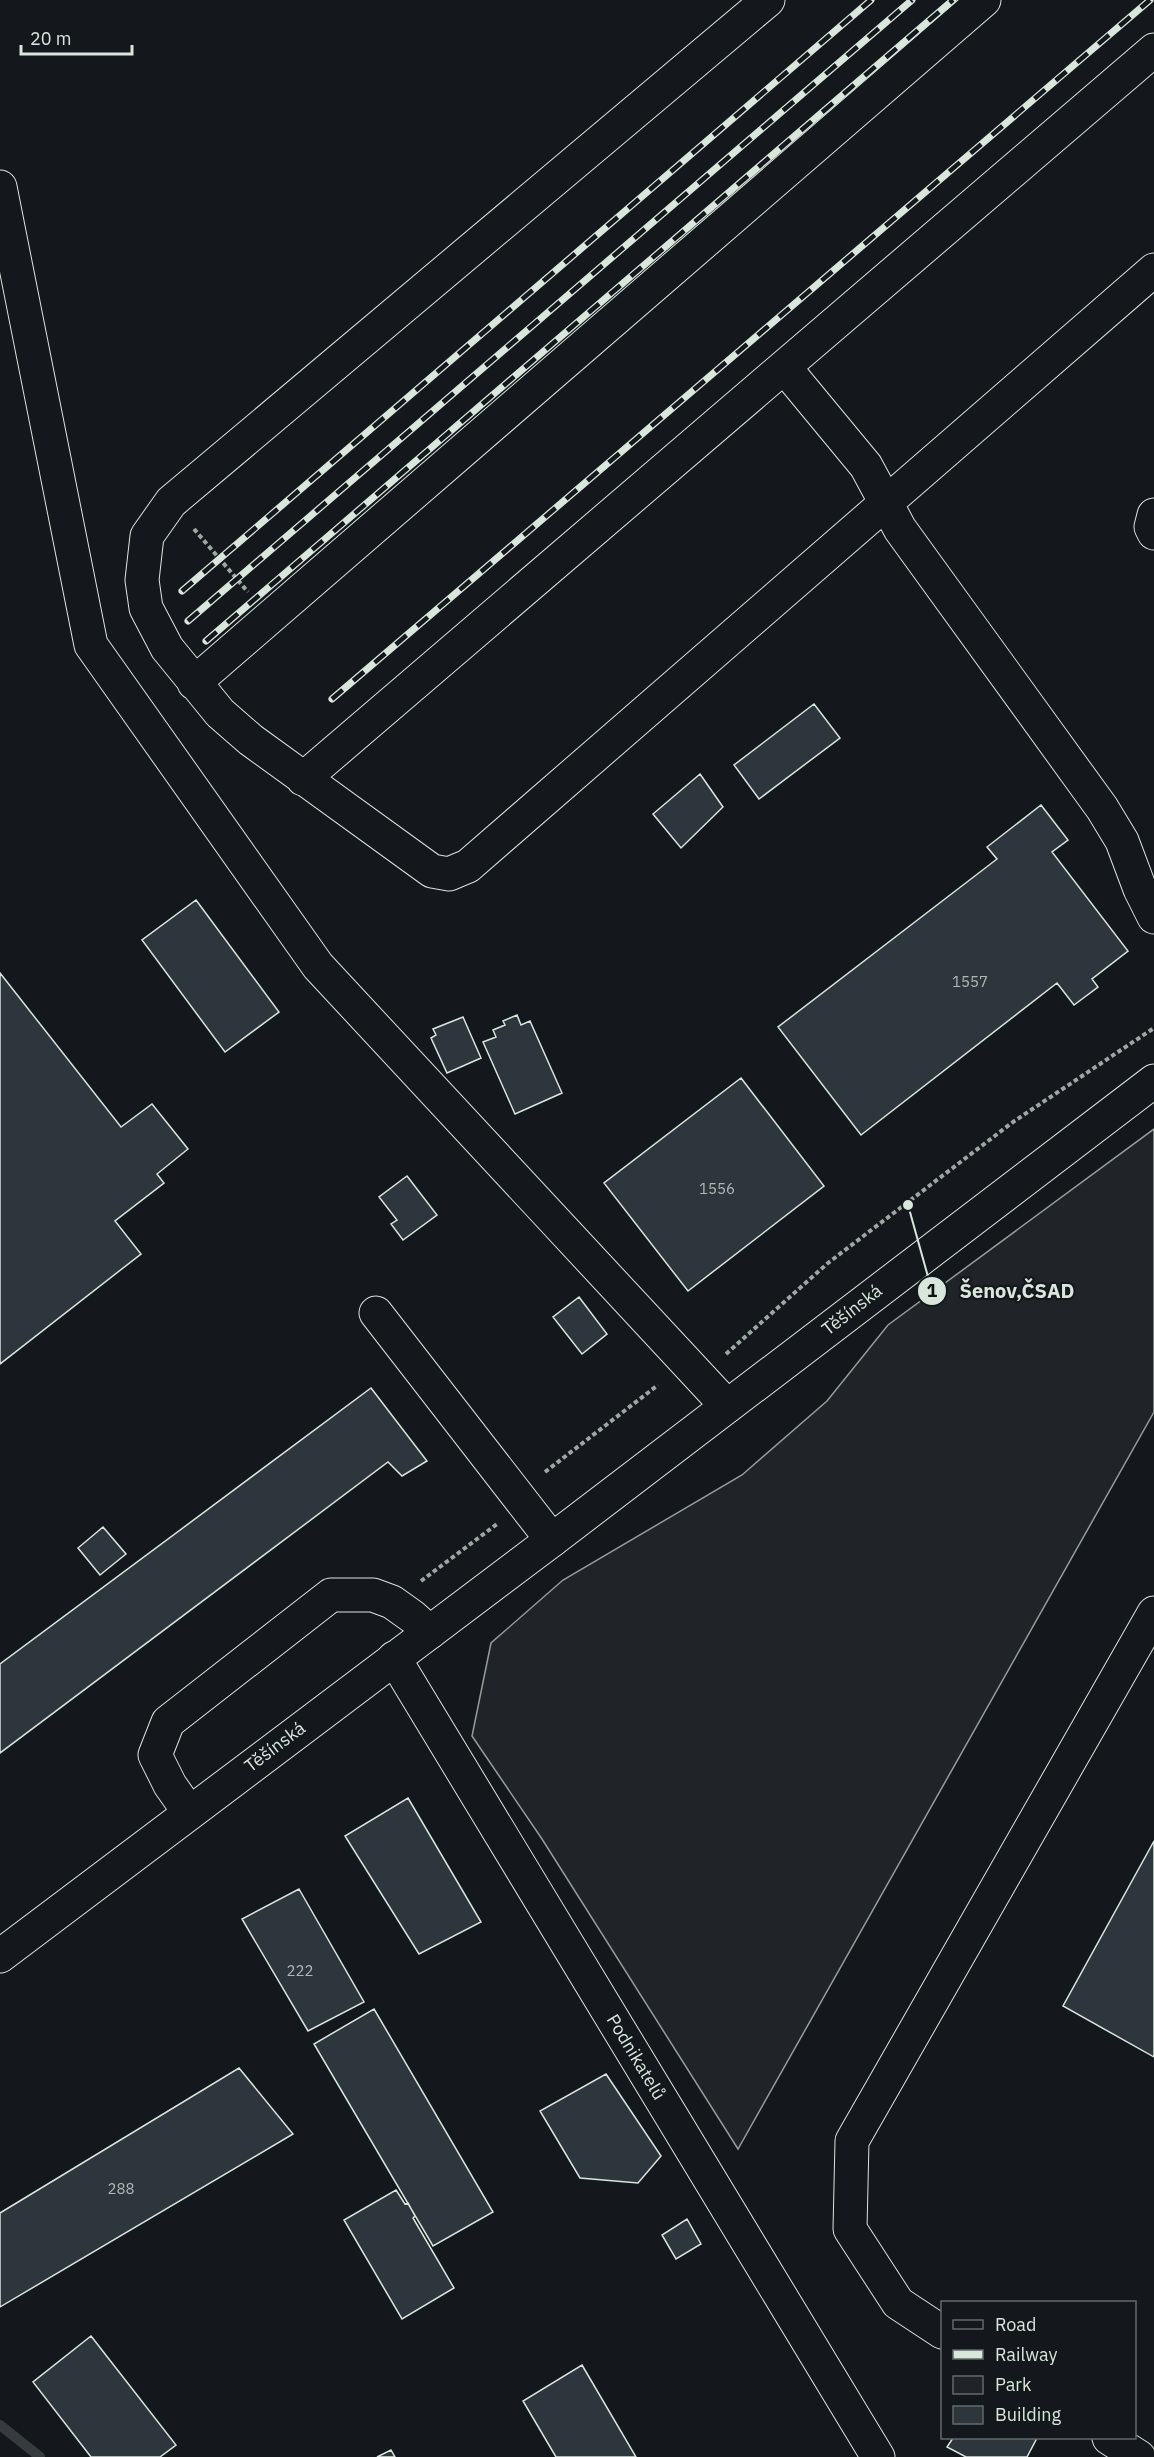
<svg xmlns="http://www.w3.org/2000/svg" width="1154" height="2457" viewBox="0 0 1154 2457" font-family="'IBM Plex Sans',sans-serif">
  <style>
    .green { fill: #202428; stroke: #939e99; stroke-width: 1.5 }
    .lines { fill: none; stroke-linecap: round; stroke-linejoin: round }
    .stream { stroke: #363b3e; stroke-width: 10 }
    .building { fill: #2c363c; stroke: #d8e6dc; stroke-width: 1.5 }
    .minor-casing { stroke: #d8e6dc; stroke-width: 35 }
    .major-casing { stroke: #d8e6dc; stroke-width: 35 }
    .path { stroke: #9da8a2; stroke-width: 4; stroke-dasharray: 4.5 3; stroke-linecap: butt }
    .minor { stroke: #14181c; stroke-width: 33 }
    .major { stroke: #14181c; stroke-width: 33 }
    .rail-casing { stroke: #d8e6dc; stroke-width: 7 }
    .rail { stroke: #14181c; stroke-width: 4.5; stroke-dasharray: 14; stroke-linecap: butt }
    .labels { text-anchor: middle; stroke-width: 4.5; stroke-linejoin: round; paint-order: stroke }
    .number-label { font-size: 15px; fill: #adbab4 }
    .street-label { font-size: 18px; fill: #d8e6dc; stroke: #14181c }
    .leader { fill: none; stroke: #d8e6dc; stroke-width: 2 }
    .callout-dot { fill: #d8e6dc; stroke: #14181c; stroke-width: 2 }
    .mark-label { font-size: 18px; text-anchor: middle; font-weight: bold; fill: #111 }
    .callout-label { font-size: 20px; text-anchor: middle; font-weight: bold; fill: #d8e6dc; stroke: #14181c; stroke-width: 4.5; stroke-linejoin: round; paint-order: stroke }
  </style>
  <rect width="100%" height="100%" fill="#14181c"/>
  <path class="green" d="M 1154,1129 L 1154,1412 L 738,2149 L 542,1839 L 472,1736 L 491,1643 L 563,1580 L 742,1475 L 827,1401 L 888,1325 Z"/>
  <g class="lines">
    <path class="stream" d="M 0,2425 L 40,2457"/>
  </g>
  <path class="building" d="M 814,704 L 840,738 L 759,799 L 734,765 Z
    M 700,774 L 723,807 L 681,848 L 653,814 Z
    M 1041,805 L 1068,840 L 1052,852 L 1128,951 L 1092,979 L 1098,987 L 1074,1005 L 1057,983 L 861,1135 L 778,1027 L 997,859 L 987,847 Z
    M 196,900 L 279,1012 L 225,1052 L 142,940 Z
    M 0,973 L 121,1127 L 152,1104 L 188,1149 L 157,1174 L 164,1183 L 115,1221 L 141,1254 L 0,1364 Z
    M 517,1015 L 521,1025 L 530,1021 L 562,1093 L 515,1114 L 483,1042 L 496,1037 L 493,1030 L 505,1025 L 503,1021 Z
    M 463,1017 L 481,1058 L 447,1073 L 431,1038 L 436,1035 L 433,1029 Z
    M 741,1078 L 824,1186 L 688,1291 L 604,1183 Z
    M 407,1176 L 437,1215 L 403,1240 L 391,1224 L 397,1220 L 379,1197 Z
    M 579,1297 L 607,1334 L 582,1354 L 553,1317 Z
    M 371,1388 L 427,1461 L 402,1476 L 388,1462 L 0,1753 L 0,1664 Z
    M 103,1527 L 126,1554 L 100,1575 L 78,1548 Z
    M 408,1798 L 481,1922 L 419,1954 L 345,1836 Z
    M 1154,1841 L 1154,2057 L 1063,2006 Z
    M 299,1889 L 364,2002 L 308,2031 L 242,1919 Z
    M 374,2009 L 493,2212 L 433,2246 L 314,2044 Z
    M 239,2068 L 293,2134 L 0,2307 L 0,2213 Z
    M 606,2074 L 661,2156 L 638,2183 L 580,2178 L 540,2111 Z
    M 396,2190 L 405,2204 L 408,2203 L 415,2216 L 413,2218 L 454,2288 L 402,2319 L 344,2220 Z
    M 687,2219 L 701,2244 L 676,2259 L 662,2235 Z
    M 91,2336 L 176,2445 L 160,2457 L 91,2457 L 33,2382 Z
    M 582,2365 L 636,2457 L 556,2457 L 523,2401 Z
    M 953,2438 L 1037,2438 L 1027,2457 L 966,2457 L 947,2447 Z
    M 391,2450 L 395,2457 L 377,2457 Z"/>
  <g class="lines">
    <defs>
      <path id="minor" d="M 768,0 L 171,502 L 147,536 L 142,580 L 146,608 L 167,648 L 220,713 L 251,740 L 432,871 L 449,874 L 468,866 L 1154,270
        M 0,187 L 91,645 L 318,966 L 727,1406
        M 785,368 L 866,466 L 900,529 L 1102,808 L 1122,841 L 1140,889 L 1154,917
        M 1154,515 L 1151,527 L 1154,533
        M 194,683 L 984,0
        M 303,779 L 1154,50
        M 376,1313 L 552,1540
        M 394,1658 L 878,2457
        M 189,1812 L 170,1785 L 155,1755 L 168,1722 L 331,1595 L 373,1595 L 392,1602 L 413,1617 L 430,1632
        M 942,2332 L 898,2303 L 850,2229 L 852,2141 L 1154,1613
        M 1109,2438 L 1139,2457"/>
      <path id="major" d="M 0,1956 L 552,1540 L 1154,1081"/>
    </defs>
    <use href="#minor" class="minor-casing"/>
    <use href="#major" class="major-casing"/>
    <path class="path" d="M 194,529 L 248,592
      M 726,1354 L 828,1263 L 1013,1122 L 1154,1028
      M 545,1472 L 658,1385
      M 421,1581 L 497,1524"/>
    <use href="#minor" class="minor"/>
    <use href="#major" class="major"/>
    <defs>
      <path id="rail" d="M 182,591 L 871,0
        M 188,621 L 912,0
        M 206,641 L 953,0
        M 332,699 L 1150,0"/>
    </defs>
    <use href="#rail" class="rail-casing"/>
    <use href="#rail" class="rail"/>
  </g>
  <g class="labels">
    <g class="number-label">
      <text x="970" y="987">1557</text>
      <text x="717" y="1194">1556</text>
      <text x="300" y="1976">222</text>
      <text x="121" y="2194">288</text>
    </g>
    <g class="street-label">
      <text transform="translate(852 1310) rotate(-38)" y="6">Těšínská</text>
      <text transform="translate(275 1747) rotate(-37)" y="6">Těšínská</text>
      <text transform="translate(636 2057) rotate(59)" y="6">Podnikatelů</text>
    </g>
  </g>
  <path class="leader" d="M908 1205L932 1291"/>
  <g class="callout-dot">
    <circle cx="908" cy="1205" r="6"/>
    <circle cx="932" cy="1291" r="15"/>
  </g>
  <g class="mark-label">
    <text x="932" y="1297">1</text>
  </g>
  <g class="callout-label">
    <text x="1017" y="1298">Šenov,ČSAD</text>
  </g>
  <rect x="941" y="2301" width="195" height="138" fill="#14181c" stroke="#626a69" stroke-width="1.5"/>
  <rect x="953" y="2320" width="30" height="9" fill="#14181c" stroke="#626a69" stroke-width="1.5"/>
  <text x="995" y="2331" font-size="18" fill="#d8e6dc">Road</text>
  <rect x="953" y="2350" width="30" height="9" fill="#d8e6dc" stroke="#626a69" stroke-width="1.5"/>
  <text x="995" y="2361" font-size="18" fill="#d8e6dc">Railway</text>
  <rect x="953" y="2376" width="30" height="18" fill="#202428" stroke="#626a69" stroke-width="1.5"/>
  <text x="995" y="2391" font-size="18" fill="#d8e6dc">Park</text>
  <rect x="953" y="2406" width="30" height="18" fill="#2c363c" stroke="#626a69" stroke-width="1.5"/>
  <text x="995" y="2421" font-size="18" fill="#d8e6dc">Building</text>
  <path d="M21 45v9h111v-9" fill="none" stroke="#d8e6dc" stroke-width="3"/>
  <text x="30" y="45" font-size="18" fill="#d8e6dc" stroke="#14181c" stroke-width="4.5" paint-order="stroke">20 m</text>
</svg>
